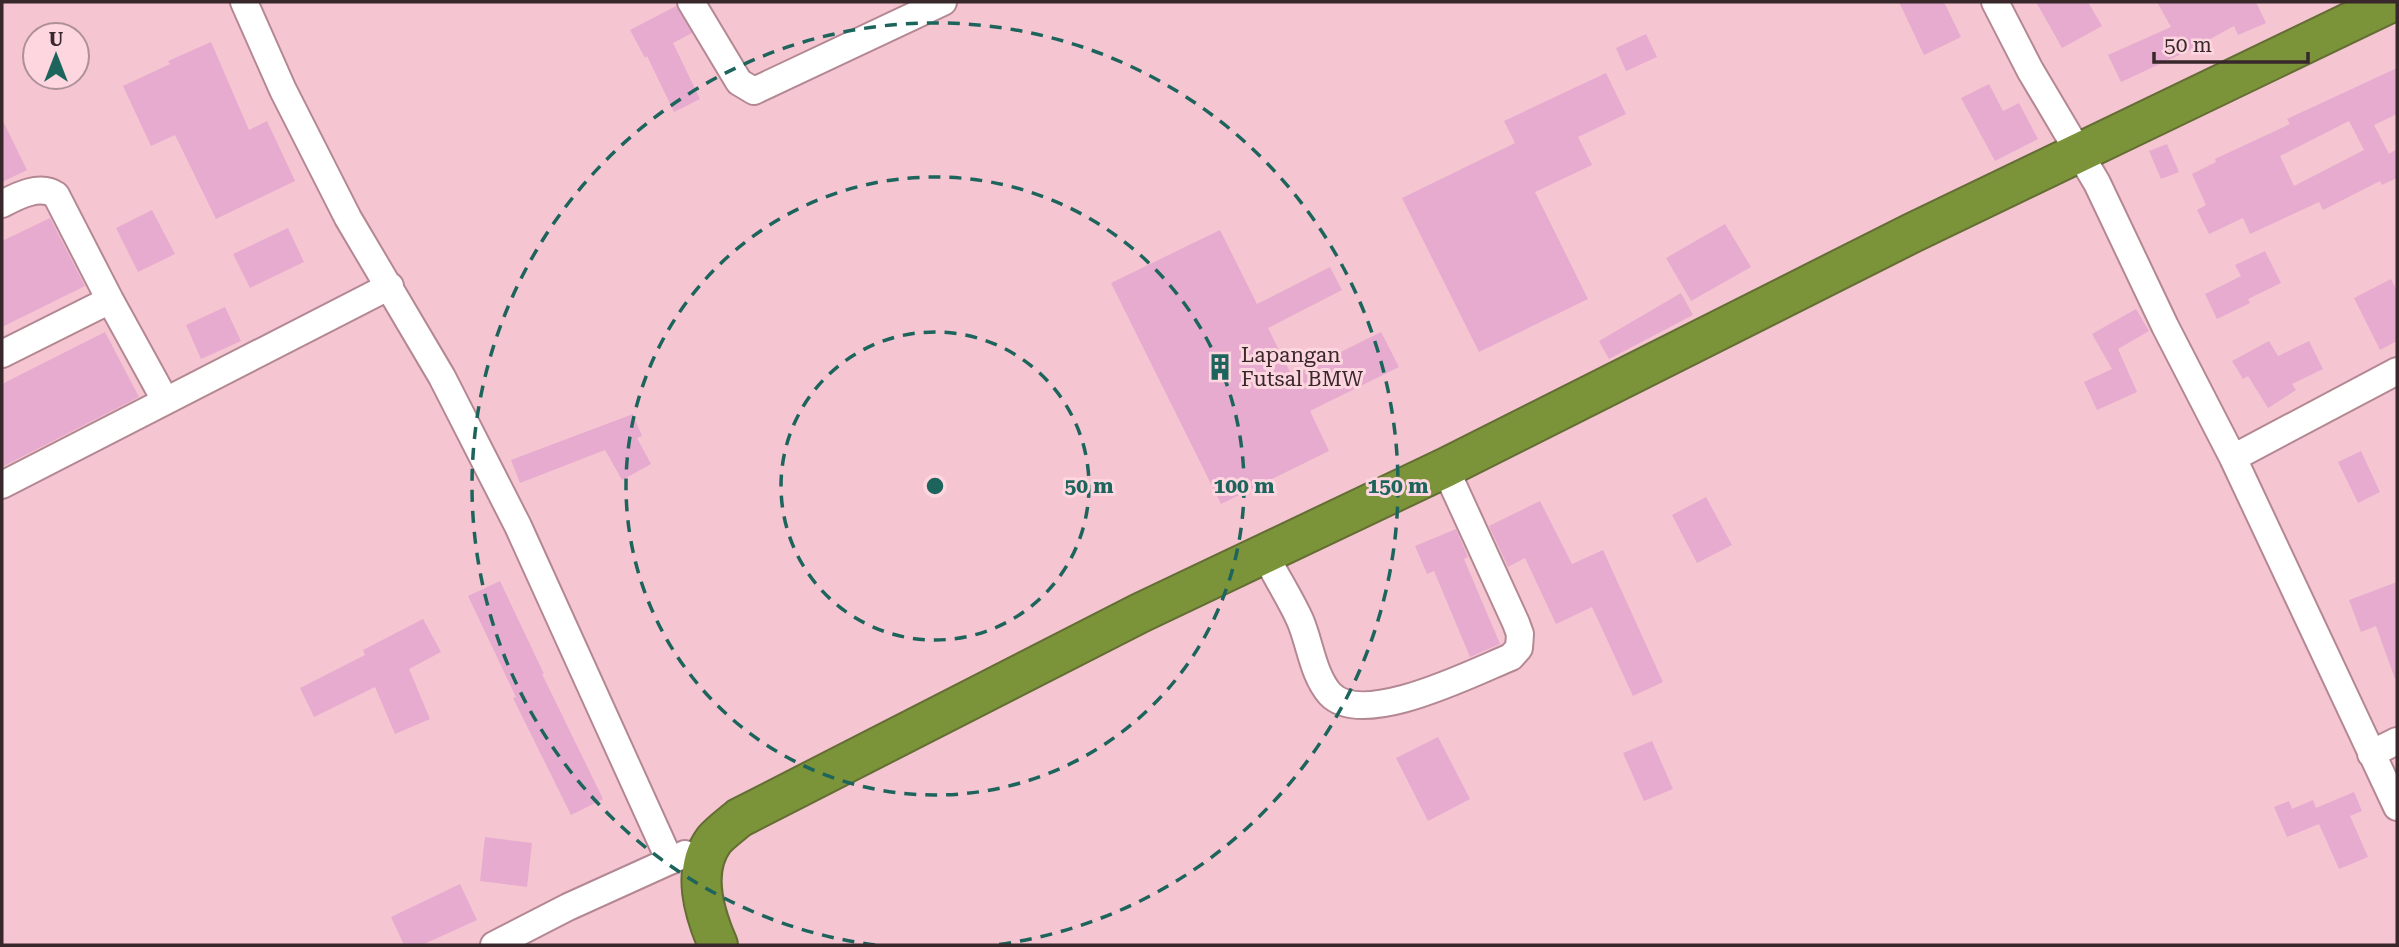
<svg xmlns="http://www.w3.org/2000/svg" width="2399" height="947" viewBox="0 0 2399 947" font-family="'Roboto Serif',serif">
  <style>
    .building { fill: #e6abcf; fill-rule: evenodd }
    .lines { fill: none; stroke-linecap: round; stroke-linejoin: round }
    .minor-casing { stroke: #b48893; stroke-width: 30 }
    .highway-casing { stroke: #646d34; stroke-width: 42 }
    .minor { stroke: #fff; stroke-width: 26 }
    .highway { stroke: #7b9339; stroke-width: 38 }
    .ring { fill: none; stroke: #1d655c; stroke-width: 3.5; stroke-dasharray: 12 9 }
    .labels { text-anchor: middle; stroke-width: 6; stroke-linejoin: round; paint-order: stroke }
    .poi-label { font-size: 21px; fill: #38272b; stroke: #fdd6df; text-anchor: start }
    .centre { fill: #1d655c; stroke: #fdd6df; stroke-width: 3.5 }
    .ring-label { font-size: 21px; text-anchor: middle; font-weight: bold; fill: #1d655c; stroke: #fdd6df; stroke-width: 6; stroke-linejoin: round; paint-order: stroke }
  </style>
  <rect width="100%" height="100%" fill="#f5c6d1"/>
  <path class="building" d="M 1899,2 L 1944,2 L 1961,37 L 1924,55 Z
    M 2036,2 L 2088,2 L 2102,26 L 2062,48 Z
    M 2157,2 L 2256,2 L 2266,23 L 2238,35 L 2234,26 L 2192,49 L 2121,82 L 2108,55 L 2171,27 Z
    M 676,6 L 692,33 L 673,43 L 700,99 L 674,112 L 647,56 L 645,58 L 630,30 Z
    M 1646,34 L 1657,57 L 1626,71 L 1616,48 Z
    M 211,42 L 249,130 L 267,121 L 295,181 L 216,219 L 175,135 L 151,146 L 123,86 L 170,64 L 168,61 Z
    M 2397,68 L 2397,114 L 2374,125 L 2389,154 L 2397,149 L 2397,178 L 2382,185 L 2380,181 L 2323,210 L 2319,202 L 2250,234 L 2243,218 L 2209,234 L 2197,210 L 2206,205 L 2192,174 L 2216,162 L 2215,159 L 2290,124 L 2287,119 ZM 2349,121 L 2364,150 L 2294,186 L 2280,156 Z
    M 1606,73 L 1626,114 L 1578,137 L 1592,165 L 1535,192 L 1588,299 L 1479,352 L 1402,198 L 1515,143 L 1504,121 Z
    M 1989,84 L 2003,111 L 2019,103 L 2038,139 L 1995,161 L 1961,98 Z
    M 2,119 L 27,170 L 2,182 Z
    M 2167,144 L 2179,172 L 2161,179 L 2149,151 Z
    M 152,210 L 175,254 L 138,272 L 116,228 Z
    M 50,218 L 85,286 L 2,327 L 2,241 Z
    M 1725,224 L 1751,267 L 1691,301 L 1666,258 Z
    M 288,228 L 304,262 L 250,288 L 233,254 Z
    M 1220,230 L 1257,304 L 1330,267 L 1342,290 L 1268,328 L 1292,376 L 1381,332 L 1399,367 L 1310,411 L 1329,451 L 1221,504 L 1111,283 Z
    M 2265,251 L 2281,283 L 2248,299 L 2250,303 L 2217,319 L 2205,294 L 2241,276 L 2235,265 Z
    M 2391,279 L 2397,291 L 2397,341 L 2380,350 L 2354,298 Z
    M 1681,293 L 1693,315 L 1609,359 L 1599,341 Z
    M 225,307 L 241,341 L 201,359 L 186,325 Z
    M 2136,309 L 2149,331 L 2118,349 L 2137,392 L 2097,410 L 2084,382 L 2112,369 L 2092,334 Z
    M 105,332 L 139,397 L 2,467 L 2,384 Z
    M 2269,341 L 2278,356 L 2309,341 L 2323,369 L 2292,384 L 2296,390 L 2268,408 L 2248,376 L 2243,379 L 2232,361 Z
    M 633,414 L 642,436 L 637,438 L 651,464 L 622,480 L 605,450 L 520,483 L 511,460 Z
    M 2361,451 L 2380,492 L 2358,503 L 2338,462 Z
    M 1706,497 L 1732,545 L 1697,563 L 1672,515 Z
    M 1540,501 L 1572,564 L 1603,550 L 1663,682 L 1633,696 L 1592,607 L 1556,624 L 1525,558 L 1508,567 L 1489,526 Z
    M 1456,529 L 1468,557 L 1464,559 L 1500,644 L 1470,657 L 1434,571 L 1427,574 L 1415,546 Z
    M 500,581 L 544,674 L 542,674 L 603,799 L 571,815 L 513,698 L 516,697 L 468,596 Z
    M 2397,582 L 2397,678 L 2395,679 L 2376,626 L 2361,632 L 2349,600 Z
    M 423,619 L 441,652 L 409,669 L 430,719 L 395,734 L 375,687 L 314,717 L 300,688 L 365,655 L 363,650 Z
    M 1438,737 L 1470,799 L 1428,821 L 1396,758 Z
    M 1652,741 L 1673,789 L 1644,801 L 1623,753 Z
    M 2354,792 L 2362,811 L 2350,816 L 2368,857 L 2339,869 L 2319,824 L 2287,837 L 2274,807 L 2289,801 L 2292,809 L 2313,800 L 2316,808 Z
    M 485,837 L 532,843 L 527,887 L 480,881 Z
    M 460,884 L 477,920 L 422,945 L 404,945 L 391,917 Z"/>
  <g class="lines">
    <defs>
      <path id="minor" d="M 244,2 L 283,90 L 348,218 L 442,377 L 518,526 L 670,861
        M 691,2 L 739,82 L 754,91 L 943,2
        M 1995,2 L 2030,70 L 2097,183 L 2165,326 L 2233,458 L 2397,807
        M 2,204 C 17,196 40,184 56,195 L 110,300 L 165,400
        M 2,354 L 110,300
        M 2233,458 L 2397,371
        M 2,485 L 390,286
        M 1265,554 C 1276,577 1290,598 1300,620 C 1310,643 1313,675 1330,694 C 1363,729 1474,672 1511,657 L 1519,648 L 1520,634 L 1516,623 L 1445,468
        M 2371,754 L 2397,741
        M 494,945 L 568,907 L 685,854"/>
      <path id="highway" d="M 718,945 C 704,913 691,871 714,840 C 721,832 731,825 739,818 L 1140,613 L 1445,468 L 1912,233 L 2392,2"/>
    </defs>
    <use href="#minor" class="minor-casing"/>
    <use href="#highway" class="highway-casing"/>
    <use href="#minor" class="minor"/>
    <use href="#highway" class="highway"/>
  </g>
  <g class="ring">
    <circle cx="935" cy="486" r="154"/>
    <circle cx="935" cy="486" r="309"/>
    <path d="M875 945A463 463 0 1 1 995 945"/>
  </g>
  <defs>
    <symbol id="building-bare" viewBox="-9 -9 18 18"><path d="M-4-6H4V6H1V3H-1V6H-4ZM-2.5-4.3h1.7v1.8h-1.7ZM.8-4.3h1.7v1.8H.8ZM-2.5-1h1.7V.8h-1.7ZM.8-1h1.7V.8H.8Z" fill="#1d655c" stroke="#fdd6df" stroke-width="2.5" paint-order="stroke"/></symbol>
  </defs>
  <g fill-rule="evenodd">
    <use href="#building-bare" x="1201" y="348" width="38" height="38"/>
  </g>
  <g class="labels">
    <g class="poi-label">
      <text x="1241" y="362">Lapangan<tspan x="1241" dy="24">Futsal BMW</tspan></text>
    </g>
  </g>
  <circle cx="935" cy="486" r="10" class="centre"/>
  <g class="ring-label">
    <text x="1089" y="493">50 m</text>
    <text x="1244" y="493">100 m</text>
    <text x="1398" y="493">150 m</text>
  </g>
  <rect width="2399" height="947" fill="none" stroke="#38272b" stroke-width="7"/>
  <g transform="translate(56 56)"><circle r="33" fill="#fdd6df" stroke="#ae9097" stroke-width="2"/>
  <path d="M0-5L12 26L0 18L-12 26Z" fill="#1d655c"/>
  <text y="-10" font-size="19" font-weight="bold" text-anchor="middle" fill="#38272b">U</text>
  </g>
  <path d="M2154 52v10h154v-10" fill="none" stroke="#38272b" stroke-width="3.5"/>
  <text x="2164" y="52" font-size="21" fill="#38272b" stroke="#fdd6df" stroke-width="5" paint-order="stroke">50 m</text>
</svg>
